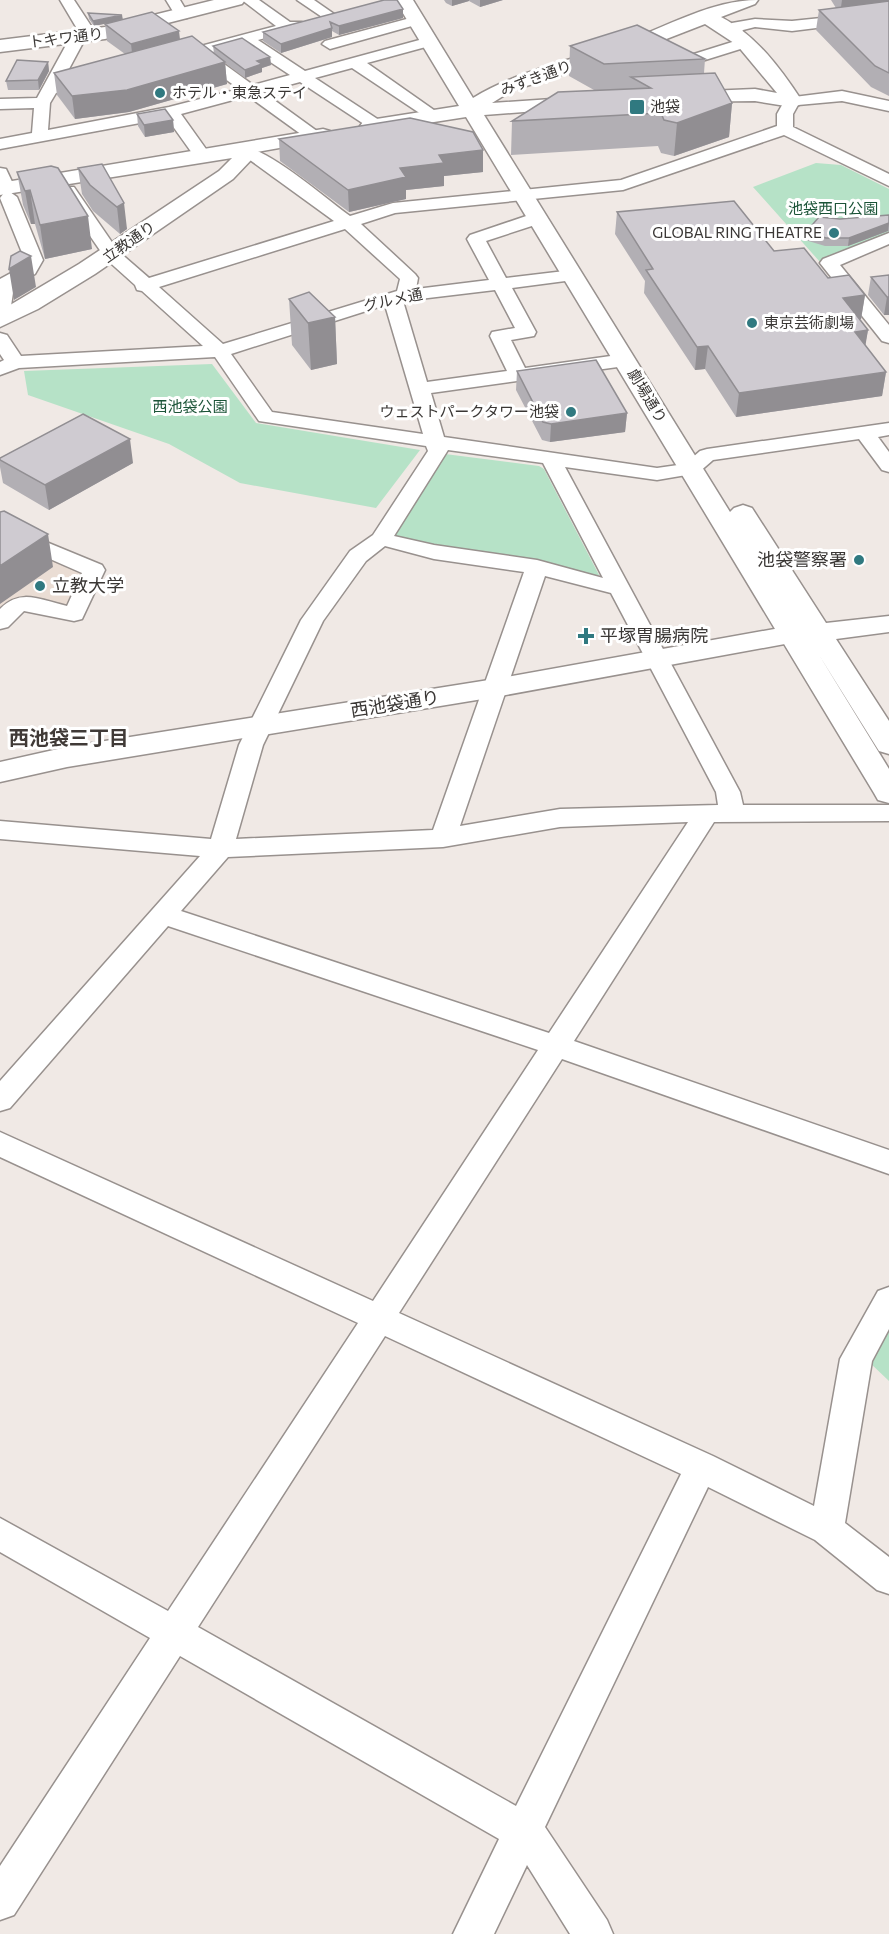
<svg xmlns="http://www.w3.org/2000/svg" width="889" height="1934" viewBox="0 0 889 1934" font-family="Commissioner,'Noto Sans JP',sans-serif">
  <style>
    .built { fill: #eaddd4 }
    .green { fill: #b6e2c7 }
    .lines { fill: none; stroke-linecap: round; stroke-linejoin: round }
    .minor-casing { stroke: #98918e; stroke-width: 3 }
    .tertiary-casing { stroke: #98918e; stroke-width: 3 }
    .secondary-casing { stroke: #98918e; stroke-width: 3 }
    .minor { fill: #fff; fill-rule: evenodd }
    .tertiary { fill: #fff; fill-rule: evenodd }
    .secondary { fill: #fff; fill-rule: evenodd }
    .wall { fill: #b2afb4 }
    .shaded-wall { fill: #918e92 }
    .building { fill: #cfcbd1; stroke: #918e92; stroke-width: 1.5 }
    .poi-dot { fill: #307980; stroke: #fff; stroke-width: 2 }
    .labels { text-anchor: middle; stroke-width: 6; stroke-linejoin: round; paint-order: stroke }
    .far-street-label { font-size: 15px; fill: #3a3735; stroke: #fff }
    .far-poi-label { font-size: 15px; fill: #3a3735; stroke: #fff; text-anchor: start }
    .far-park-label { font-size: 15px; fill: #1c5438; stroke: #fff }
    .poi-label { font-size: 18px; fill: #3a3735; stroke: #fff; text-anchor: start }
    .street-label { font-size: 18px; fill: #3a3735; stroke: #fff }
    .neighbourhood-label { font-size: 20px; font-weight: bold; fill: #403a37; stroke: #fff }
  </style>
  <rect width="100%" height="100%" fill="#f0e9e5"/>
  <path class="built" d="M 0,537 L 87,576 L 68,606 L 22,597 L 0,618 Z"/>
  <path class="green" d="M 816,163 L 841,165 L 889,189 L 889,233 L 820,262 L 753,187 Z
    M 212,364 L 256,423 L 420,450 L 376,508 L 240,483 L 169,444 L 28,395 L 24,371 Z
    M 445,454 L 539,466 L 544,469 L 599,575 L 586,576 L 394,539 L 387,534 Z
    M 889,1325 L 889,1381 L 869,1362 Z"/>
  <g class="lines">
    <defs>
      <path id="minor" d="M 60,0 L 74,0 L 97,35 L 94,38 L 85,39 L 62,82 L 91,75 L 99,80 L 97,83 L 56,93 L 50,103 L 48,130 L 169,107 L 239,89 L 195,57 L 172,63 L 164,58 L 167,55 L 276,26 L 242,0 L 259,0 L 290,22 L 302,22 L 304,25 L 302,28 L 258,40 L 305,71 L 423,39 L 433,39 L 436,42 L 433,45 L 367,63 L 441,115 L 439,118 L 427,118 L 352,68 L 315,78 L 382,122 L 384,125 L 382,128 L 370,128 L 300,82 L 263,92 L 321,134 L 323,137 L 321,140 L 309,140 L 248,96 L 181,114 L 211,156 L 203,161 L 197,160 L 167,118 L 0,149 L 0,139 L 32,133 L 34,108 L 0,109 L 0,99 L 37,98 L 71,36 L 79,32 ZM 243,44 L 290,75 L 253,85 L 209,53 Z
        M 166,0 L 180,0 L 189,15 L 187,18 L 177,18 Z
        M 297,0 L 314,0 L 337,16 L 330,20 L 325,19 Z
        M 889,11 L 889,19 L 792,31 L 755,27 L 743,30 L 739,35 L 734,37 L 726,32 L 732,23 L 755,19 L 792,21 Z
        M 414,17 L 419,18 L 421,21 L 419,24 L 330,49 L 322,44 L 325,41 Z
        M 745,38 L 753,43 L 750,46 L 670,71 L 662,66 L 665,63 Z
        M 842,91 L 889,101 L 889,111 L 842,101 L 798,105 L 793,114 L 793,127 L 889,174 L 889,186 L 784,135 L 623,190 L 395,213 L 361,224 L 415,274 L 418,278 L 416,289 L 489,280 L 467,239 L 470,235 L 532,214 L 544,214 L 547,218 L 544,222 L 486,241 L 506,278 L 573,270 L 582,275 L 573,280 L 512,288 L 536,332 L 534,336 L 511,340 L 525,368 L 625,354 L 635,360 L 625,366 L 431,393 L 444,437 L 657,468 L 685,464 L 700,451 L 707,449 L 889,423 L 889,435 L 878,437 L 889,452 L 889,472 L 882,470 L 859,439 L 713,460 L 698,473 L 657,480 L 565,467 L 740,792 L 743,805 L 889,805 L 889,821 L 714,822 L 574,1041 L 889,1150 L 889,1174 L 562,1059 L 399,1313 L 713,1456 L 814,1506 L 840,1359 L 878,1291 L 889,1287 L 889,1329 L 872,1361 L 845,1523 L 889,1557 L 889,1594 L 877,1590 L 815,1540 L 708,1487 L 545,1827 L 607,1920 L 613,1934 L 570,1934 L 527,1865 L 494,1934 L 453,1934 L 499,1839 L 180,1656 L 14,1915 L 0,1920 L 0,1866 L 150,1638 L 0,1552 L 0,1518 L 168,1611 L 358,1323 L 0,1157 L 0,1132 L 373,1301 L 538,1050 L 168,926 L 10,1108 L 0,1111 L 0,1081 L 200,856 L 0,839 L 0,821 L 211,839 L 239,745 L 301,620 L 350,551 L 373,535 L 428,451 L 426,446 L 259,421 L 215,357 L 19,368 L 0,375 L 0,362 L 4,360 L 0,354 L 0,333 L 7,335 L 21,356 L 203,346 L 142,291 L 137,290 L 135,285 L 106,259 L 59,191 L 62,187 L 74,187 L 118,251 L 149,278 L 334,221 L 250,160 L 232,150 L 234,146 C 260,140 327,200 350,216 L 393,203 L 621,180 L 777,126 L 777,114 L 786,98 ZM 345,229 L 400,279 L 397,291 L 223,344 L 159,287 ZM 495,290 L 515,328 L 492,332 L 490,336 L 507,371 L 427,382 L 403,301 ZM 385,305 L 423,434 L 272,412 L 231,354 ZM 448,450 L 543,463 L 603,578 L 537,560 L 434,545 L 394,536 ZM 385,546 L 434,559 L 524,572 L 433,830 L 236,839 L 263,745 L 323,621 L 366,561 ZM 545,576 L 611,593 L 716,792 L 718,805 L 560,809 L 460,826 ZM 688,822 L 549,1033 L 181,911 L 228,857 L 443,847 L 560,827 ZM 385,1336 L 681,1474 L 516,1806 L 198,1627 Z
        M 0,168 L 6,169 L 15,188 L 10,192 L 17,197 L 43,260 L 35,274 L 14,286 L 11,306 L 15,317 L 6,323 L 0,321 L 0,279 L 22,267 L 25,260 L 0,198 L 4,193 L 0,192 Z
        M 889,233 L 889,244 L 840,265 L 889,325 L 889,343 L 882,341 L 820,263 L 823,259 Z
        M 0,523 L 102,565 L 105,570 L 82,619 L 74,621 L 24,611 L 8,627 L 0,629 L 0,609 C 21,588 40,600 67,606 L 82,573 L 0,537 Z"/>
      <path id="tertiary" d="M 214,0 L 245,0 L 242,4 L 105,39 L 0,52 L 0,40 L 105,27 Z
        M 395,0 L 413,0 L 473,98 C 519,70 573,60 624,42 C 667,27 711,0 758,0 L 755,4 L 721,17 C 756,35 781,69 802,101 L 799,105 L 792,107 L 755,101 L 677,102 L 674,98 L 677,94 L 684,92 L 755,89 L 777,93 L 737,45 L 705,24 L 638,50 L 511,91 L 492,103 L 581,97 L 588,99 L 591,103 L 588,107 L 484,115 L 730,512 L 734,508 L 743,505 L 752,508 L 826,623 L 889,616 L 889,632 L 836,639 L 889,721 L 889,754 L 879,751 L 819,655 L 889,769 L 889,803 L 878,800 L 874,793 L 466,117 L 370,132 L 363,130 L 360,126 L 363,122 L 370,120 L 459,106 Z
        M 323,129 L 330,131 L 333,135 L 330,139 L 251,153 L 252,159 L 233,179 L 95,274 L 38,309 L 0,327 L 0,311 L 79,264 L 219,171 L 232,158 L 0,195 L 0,183 Z"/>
      <path id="secondary" d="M 791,626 L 801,629 L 805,635 L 801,641 L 495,697 L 67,767 L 0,782 L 0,762 L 67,747 L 495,679 Z"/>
    </defs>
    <use href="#minor" class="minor-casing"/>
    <use href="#tertiary" class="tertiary-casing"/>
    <use href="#secondary" class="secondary-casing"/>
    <use href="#minor" class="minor"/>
    <use href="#tertiary" class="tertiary"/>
    <use href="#secondary" class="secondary"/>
  </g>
  <path class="wall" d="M 384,0 L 403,18 L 339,35 L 332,31 L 332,37 L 281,53 L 263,41 L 263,32 Z
    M 444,0 L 503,0 L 480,7 L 469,1 L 452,6 L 446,3 Z
    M 831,0 L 889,0 L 889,96 L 871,87 L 816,30 L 819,10 L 836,8 Z
    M 88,13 L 123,20 L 180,40 L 214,53 L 213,46 L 270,57 L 271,65 L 262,68 L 262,72 L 245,78 L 225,63 L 227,84 L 129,112 L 75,119 L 57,95 L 54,73 L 125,54 L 107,41 L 105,24 L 108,23 L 94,26 L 89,19 Z
    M 570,46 L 705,59 L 704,73 L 732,103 L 729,137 L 674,156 L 661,153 L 658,146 L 511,155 L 512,121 L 594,90 L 569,76 Z
    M 48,62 L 49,71 L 39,90 L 8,90 L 6,81 Z
    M 137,114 L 173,120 L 174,132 L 145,137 L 138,126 Z
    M 279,139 L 483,150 L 483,172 L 444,176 L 444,186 L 406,190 L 406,199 L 349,212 L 280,161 Z
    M 102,164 L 127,229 L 120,234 L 93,211 L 82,194 L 78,168 Z
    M 17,172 L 92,249 L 45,259 L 35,224 L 31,224 L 23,205 Z
    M 617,212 L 774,251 L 828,278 L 865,295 L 861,319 L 859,319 L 868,330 L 865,345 L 886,372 L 882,396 L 736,417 L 705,369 L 695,370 L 644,293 L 645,281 L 615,234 Z
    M 889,215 L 889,232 L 888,231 L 848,246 L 825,246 L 805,240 L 806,232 L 840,219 Z
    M 889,275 L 889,315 L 884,315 L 868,295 L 871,277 Z
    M 289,299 L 335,317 L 337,364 L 311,370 L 292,345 Z
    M 517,371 L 627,413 L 625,432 L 550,442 L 542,440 L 516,390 Z
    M 0,458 L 133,463 L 49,510 L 3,483 L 0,467 Z"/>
  <path class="shaded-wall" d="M 452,0 L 469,0 L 469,1 L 452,6 Z
    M 480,0 L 503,0 L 480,7 Z
    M 842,0 L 889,0 L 889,9 L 840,14 Z
    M 403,9 L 403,18 L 339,35 L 339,26 Z
    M 122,15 L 123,20 L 94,26 L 93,21 Z
    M 332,28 L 332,37 L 281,53 L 281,44 Z
    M 179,31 L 181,48 L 133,61 L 131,44 Z
    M 270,57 L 271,65 L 262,68 L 262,72 L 245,78 L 245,70 L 257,61 Z
    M 48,62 L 49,71 L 39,90 L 38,80 Z
    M 225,62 L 227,84 L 129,112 L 75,119 L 72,96 Z
    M 732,103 L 729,137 L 674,156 L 677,123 Z
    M 173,120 L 174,132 L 145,137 L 144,125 Z
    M 483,150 L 483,172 L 444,176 L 444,186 L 406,190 L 406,199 L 349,212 L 348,190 L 400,168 L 439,155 Z
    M 30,190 L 35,224 L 31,224 L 25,191 Z
    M 124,203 L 127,229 L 120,234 L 117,207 Z
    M 88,216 L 92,249 L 45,259 L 40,225 Z
    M 889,223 L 888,231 L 848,246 L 849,238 Z
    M 31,256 L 36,287 L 14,300 L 9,269 Z
    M 865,295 L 861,319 L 840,322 L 843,298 Z
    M 887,297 L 889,297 L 889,315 L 884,315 Z
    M 335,317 L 337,364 L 311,370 L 308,323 Z
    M 868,330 L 864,354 L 855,332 Z
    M 708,346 L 705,369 L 695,370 L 697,347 Z
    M 886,372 L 882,396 L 736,417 L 739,393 Z
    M 627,413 L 625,432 L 550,442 L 551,424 Z
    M 130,439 L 133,463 L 49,510 L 45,485 Z
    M 48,534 L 53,567 L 0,604 L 0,566 Z"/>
  <path class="building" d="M 384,0 L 397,0 L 403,9 L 339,26 L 330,22 L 332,28 L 281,44 L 263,32 Z
    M 889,1 L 889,73 L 875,66 L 819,10 Z
    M 152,12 L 179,31 L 131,44 L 105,24 Z
    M 88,13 L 122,15 L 93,21 Z
    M 637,25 L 705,59 L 604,64 L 570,46 Z
    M 192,36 L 225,62 L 127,90 L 72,96 L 54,73 Z
    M 242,38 L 270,57 L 257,61 L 262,64 L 245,70 L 213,46 Z
    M 17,60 L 48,62 L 38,80 L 6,81 Z
    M 715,73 L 732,103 L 677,123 L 664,120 L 661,113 L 512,121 L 558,92 L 651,88 L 631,77 Z
    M 165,109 L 173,120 L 144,125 L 137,114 Z
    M 410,118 L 473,132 L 483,150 L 439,155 L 444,163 L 400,168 L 406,177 L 348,190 L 279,139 Z
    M 102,164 L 124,203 L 117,207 L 90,185 L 78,168 Z
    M 51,166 L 58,168 L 88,216 L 40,225 L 30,190 L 25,191 L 17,172 Z
    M 734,201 L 774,251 L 804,248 L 828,278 L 849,275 L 865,295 L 843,298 L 868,330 L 855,332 L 886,372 L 739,393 L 708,346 L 697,347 L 646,270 L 653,269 L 617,212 Z
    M 889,215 L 889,223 L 849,238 L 826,238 L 806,232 L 819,217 L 840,219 Z
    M 20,251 L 31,256 L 9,269 L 11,256 Z
    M 889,275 L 889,297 L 887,297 L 871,277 Z
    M 309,292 L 335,317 L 308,323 L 289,299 Z
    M 596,360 L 627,413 L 551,424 L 543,422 L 517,371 Z
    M 83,414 L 130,439 L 45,485 L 0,460 L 0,458 Z
    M 4,511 L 48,534 L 0,566 L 0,512 Z"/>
  <g class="poi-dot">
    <circle cx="160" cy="93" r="6"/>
    <rect x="629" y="99" width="16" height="16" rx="3"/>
    <circle cx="834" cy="233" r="6"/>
    <circle cx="752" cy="323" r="6"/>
    <circle cx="571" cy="412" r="6"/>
    <circle cx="859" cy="560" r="6"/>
    <circle cx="40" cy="586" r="6"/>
    <path d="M583 627h6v6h6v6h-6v6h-6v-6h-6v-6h6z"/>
  </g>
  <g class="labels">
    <g class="far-street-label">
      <text transform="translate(66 38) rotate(-7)" y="5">トキワ通り</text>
      <text transform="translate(536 78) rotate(-20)" y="5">みずき通り</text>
      <text transform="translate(129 242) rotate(-35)" y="5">立教通り</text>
      <text transform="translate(393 300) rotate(-12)" y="5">グルメ通</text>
      <text transform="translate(647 396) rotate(59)" y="5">劇場通り</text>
    </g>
    <g class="far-poi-label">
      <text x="172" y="98">ホテル・東急ステイ</text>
      <text x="650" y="112">池袋</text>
      <text x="822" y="238" text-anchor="end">GLOBAL RING THEATRE</text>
      <text x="764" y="328">東京芸術劇場</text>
      <text x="559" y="417" text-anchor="end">ウェストパークタワー池袋</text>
    </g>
    <g class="far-park-label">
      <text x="833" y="214">池袋西口公園</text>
      <text x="190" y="412">西池袋公園</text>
    </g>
    <g class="poi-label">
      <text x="847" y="566" text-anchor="end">池袋警察署</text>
      <text x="52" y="592">立教大学</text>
      <text x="600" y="642">平塚胃腸病院</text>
    </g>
    <g class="street-label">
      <text transform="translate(395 704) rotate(-9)" y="6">西池袋通り</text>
    </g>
    <g class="neighbourhood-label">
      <text x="69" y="745">西池袋三丁目</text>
    </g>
  </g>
</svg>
